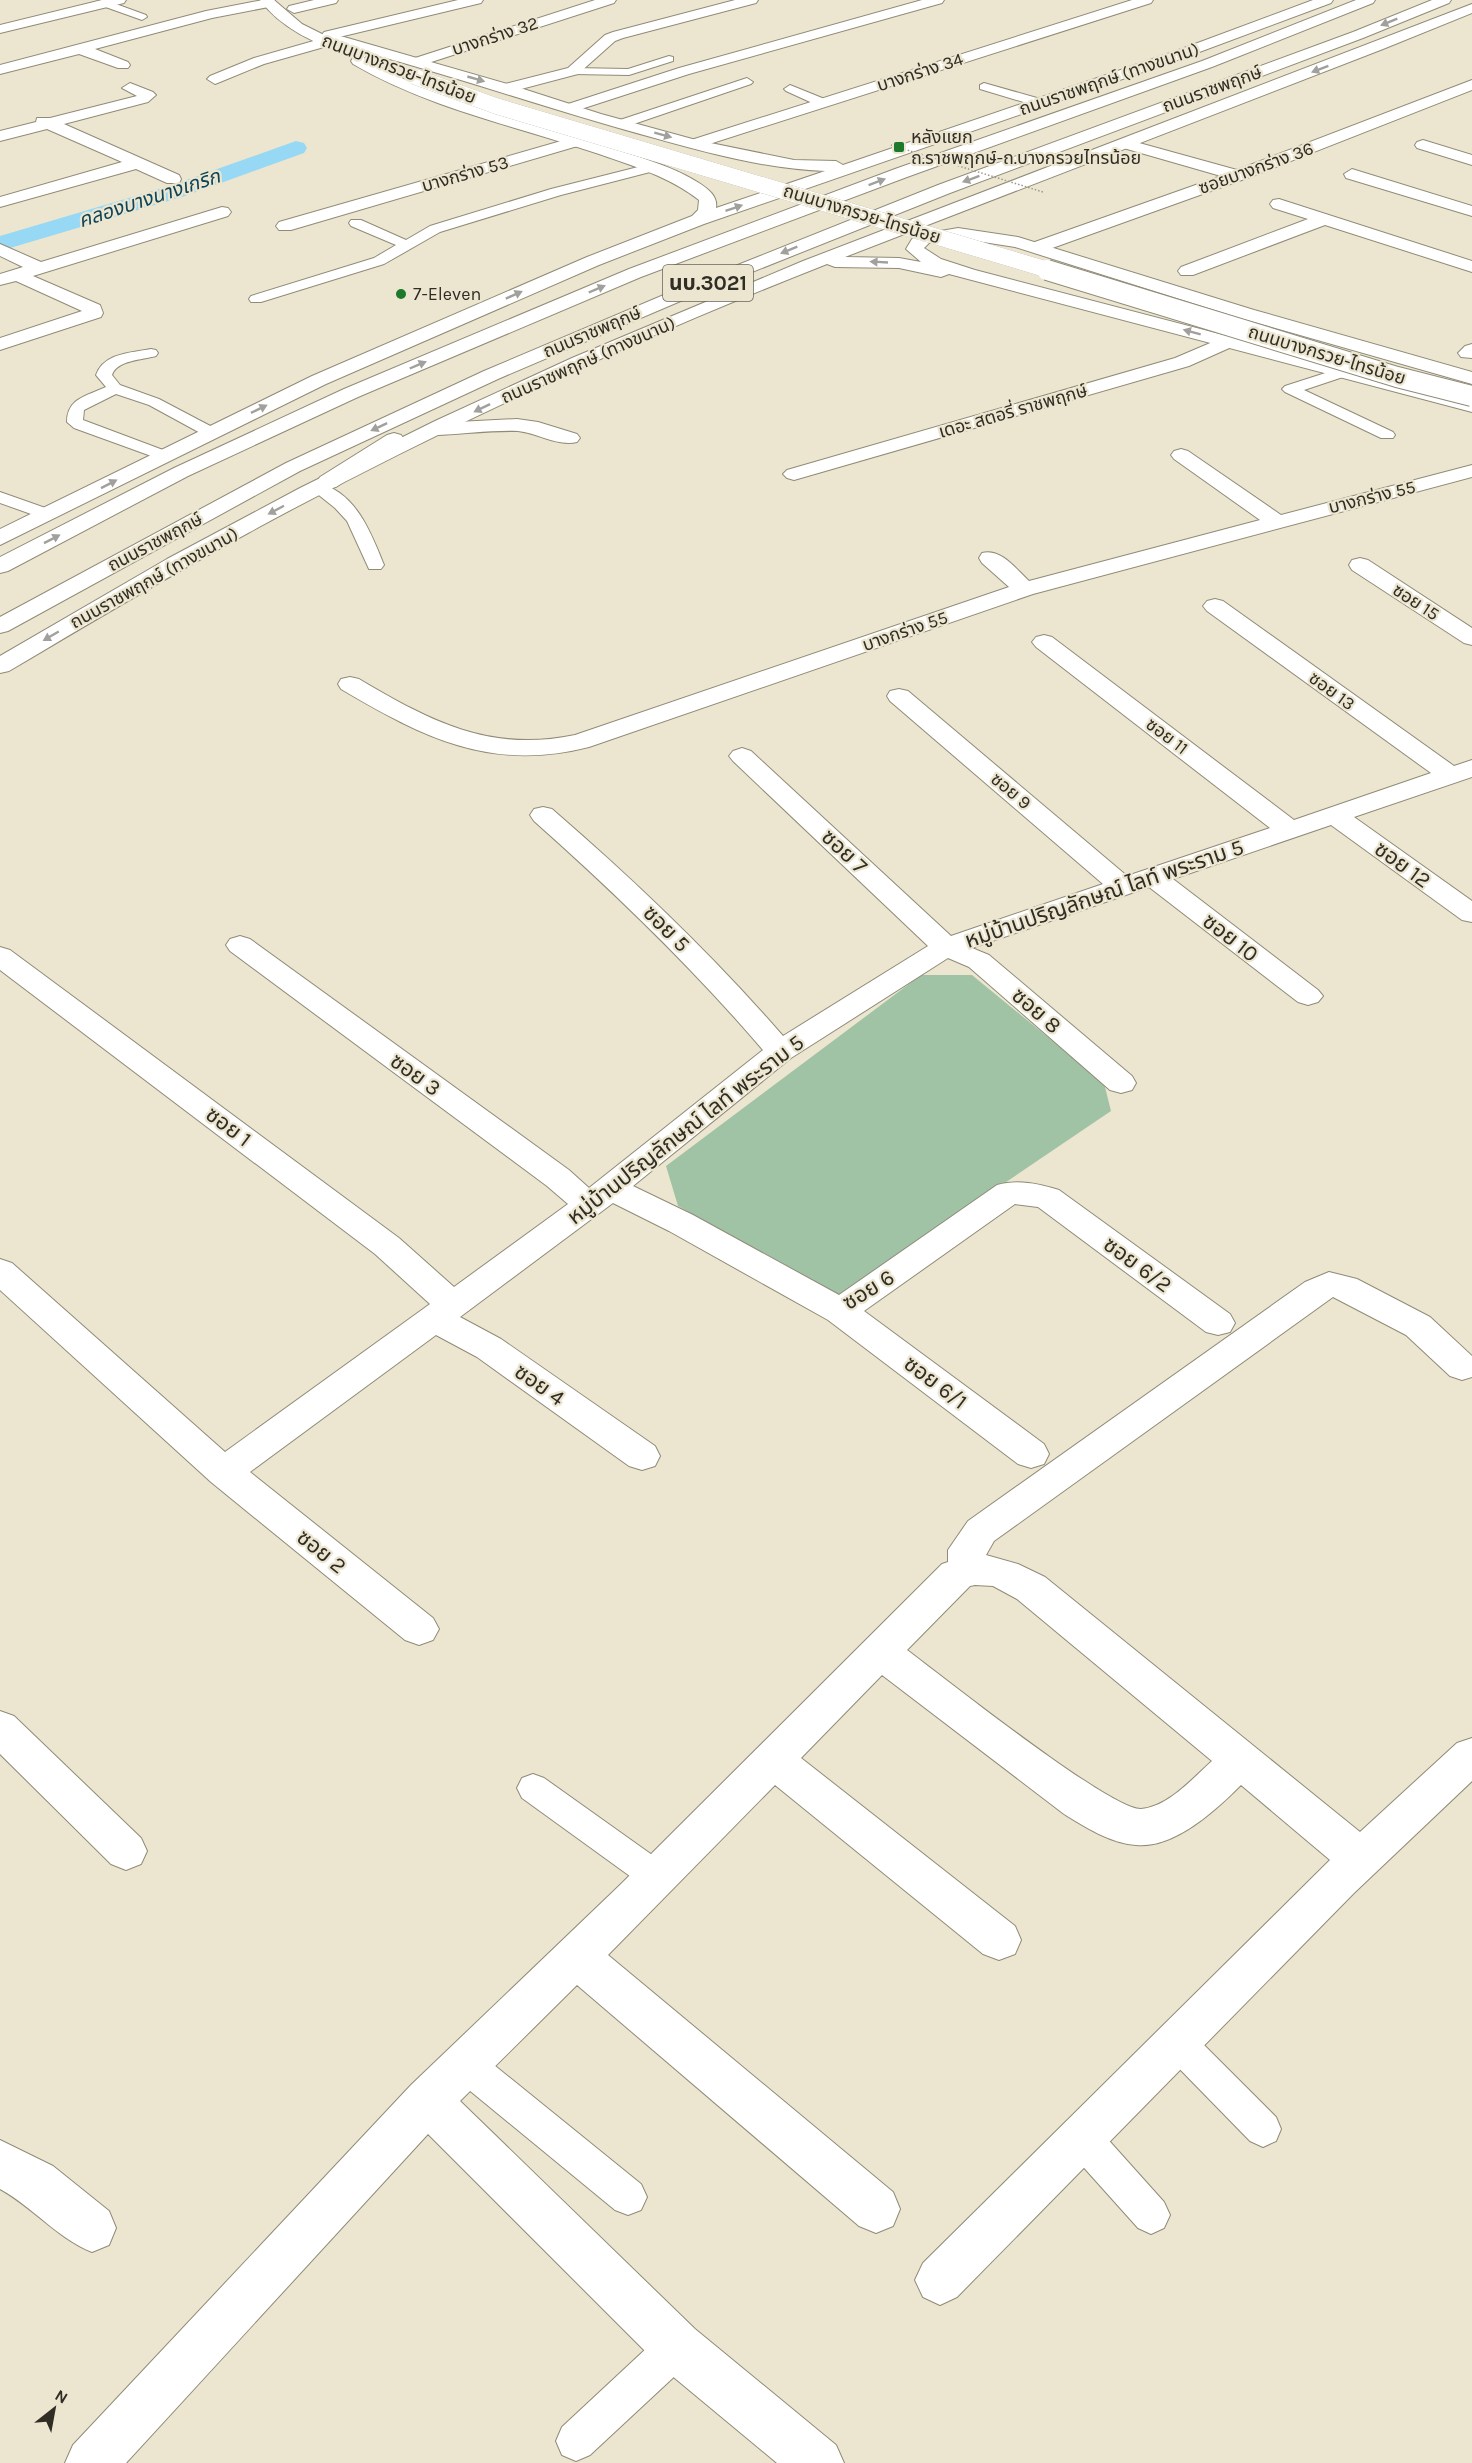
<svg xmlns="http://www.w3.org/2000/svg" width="1472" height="2463" viewBox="0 0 1472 2463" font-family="Karla,'Noto Sans Thai',sans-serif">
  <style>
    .green { fill: #a0c3a5 }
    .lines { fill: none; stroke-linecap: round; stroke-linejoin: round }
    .canal { fill: #97d8f5; fill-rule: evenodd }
    .service-casing { stroke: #908b77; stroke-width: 2 }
    .minor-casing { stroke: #908b77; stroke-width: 2 }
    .secondary-casing { stroke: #908b77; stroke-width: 2 }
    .primary-casing { stroke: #908b77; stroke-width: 2 }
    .service { fill: #fff; fill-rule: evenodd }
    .minor { fill: #fff; fill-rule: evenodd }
    .secondary { fill: #fff; fill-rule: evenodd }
    .primary { fill: #fff; fill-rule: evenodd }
    .secondary-bridge-far1-casing { stroke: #908b77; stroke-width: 16; stroke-linecap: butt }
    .secondary-bridge-casing { stroke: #908b77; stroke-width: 22; stroke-linecap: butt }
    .path-bridge { stroke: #9c9888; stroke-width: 1.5; stroke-dasharray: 1.5 2; stroke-linecap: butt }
    .secondary-bridge-far1 { stroke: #fff; stroke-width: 16 }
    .secondary-bridge { stroke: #fff; stroke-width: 20 }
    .oneway { fill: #a2a09d }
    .poi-dot { fill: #1d7a2a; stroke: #ece6d0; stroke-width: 2 }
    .labels { text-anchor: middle; stroke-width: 4.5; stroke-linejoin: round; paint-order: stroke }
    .far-street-label { font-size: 18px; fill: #302d25; stroke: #ece6d0 }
    .far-poi-label { font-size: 18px; fill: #302d25; stroke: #ece6d0; text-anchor: start }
    .far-water-label { font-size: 20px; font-style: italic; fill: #0d4458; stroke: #ece6d0 }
    .shield { fill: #ece6d0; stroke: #686458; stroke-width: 1.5 }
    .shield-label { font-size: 21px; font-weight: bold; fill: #302d25 }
    .street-label { font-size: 22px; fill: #302d25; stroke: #ece6d0 }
  </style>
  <rect width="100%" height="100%" fill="#ece6d0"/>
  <path class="green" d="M 921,975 L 972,975 L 1104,1083 L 1111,1111 L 836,1297 L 678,1206 L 666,1166 Z"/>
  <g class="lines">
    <path class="canal" d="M 296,141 L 304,143 L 307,148 L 304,153 L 185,196 L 0,251 L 0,236 L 169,186 Z"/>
    <defs>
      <path id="service" d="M 105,0 L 146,15 L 147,17 L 142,20 L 100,5 L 100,1 Z
        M 669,56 L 673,57 L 673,61 L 629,75 L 573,74 L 567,71 L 573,68 L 628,69 Z
        M 747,78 L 753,82 L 751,84 L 625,127 L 621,128 L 615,124 L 617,121 Z
        M 984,83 L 1044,100 L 1046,103 L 1040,107 L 980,89 L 980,85 Z
        M 790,85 L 827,100 L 829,103 L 827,106 L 819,106 L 786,91 L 784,89 Z
        M 650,164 L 654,165 L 656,168 L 654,171 L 561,195 L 440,232 L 384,264 L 261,302 L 251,302 L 249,299 L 251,296 L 374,258 L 396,245 L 351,226 L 349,223 L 351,220 L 361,220 L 406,240 L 430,226 L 551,189 Z
        M 151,349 L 156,350 L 158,353 L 156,356 C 142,360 117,360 112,375 L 120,385 L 159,399 L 216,429 L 218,432 L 216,435 L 204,435 L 149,405 L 116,394 L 84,410 L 83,420 L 171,453 L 173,456 L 171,459 L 165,461 L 74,428 L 67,422 C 67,398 87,396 106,387 L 96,375 C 104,353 130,353 151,349 Z
        M 1341,368 L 1346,370 L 1349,373 L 1346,376 L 1304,390 L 1393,432 L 1395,435 L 1393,438 L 1381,438 L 1285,392 L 1282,389 L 1285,386 Z
        M 318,483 C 356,492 371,533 384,565 L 381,569 L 369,569 L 347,521 L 335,508 L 310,488 Z
        M 0,492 L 54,511 L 56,515 L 48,520 L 0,503 Z
        M 533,1774 L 544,1778 L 669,1867 L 674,1877 L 669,1887 L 657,1892 L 645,1887 L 522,1798 L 517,1788 L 522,1778 Z
        M 1177,2025 L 1189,2030 L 1276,2117 L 1281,2129 L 1276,2141 L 1263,2147 L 1250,2141 L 1165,2054 L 1159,2042 L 1165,2030 Z
        M 465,2047 L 478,2052 L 641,2184 L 647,2197 L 641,2210 L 628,2215 L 615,2210 L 452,2076 L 447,2064 L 452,2052 Z
        M 1082,2120 L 1095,2125 L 1164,2202 L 1170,2215 L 1164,2228 L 1151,2234 L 1138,2228 L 1069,2151 L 1064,2138 L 1069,2125 Z
        M 677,2328 L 691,2333 L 696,2347 L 691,2361 L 590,2455 L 576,2461 L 562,2455 L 556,2441 L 562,2427 L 663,2333 Z"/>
      <path id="minor" d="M 102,0 L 126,0 L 124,3 L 0,33 L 0,25 Z
        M 263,0 L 274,0 L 276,3 L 274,6 L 212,18 L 95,49 L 128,62 L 130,65 L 128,68 L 118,68 L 79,54 L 0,74 L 0,65 L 206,11 Z
        M 314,0 L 338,0 L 336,3 L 294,13 L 287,9 L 289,6 Z
        M 458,0 L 483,0 L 481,3 L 331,39 L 333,42 L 331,45 L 264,64 L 220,82 L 215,84 L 207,79 L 210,76 L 254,58 L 324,38 L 322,35 L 324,32 Z
        M 595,0 L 616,0 L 614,3 L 422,65 L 412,65 L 410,62 L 412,59 Z
        M 735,0 L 758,0 L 756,3 L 623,38 L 615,41 L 578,74 L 506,93 L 498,88 L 501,85 L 568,68 L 605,35 L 613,32 Z
        M 922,0 L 944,0 L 942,3 L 689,74 L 575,111 L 570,113 L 562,108 L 565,105 L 679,68 Z
        M 1132,0 L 1153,0 L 1151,3 L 700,147 L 688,147 L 686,144 L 688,141 Z
        M 1472,80 L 1472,90 L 1250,177 L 1044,251 L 1032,251 L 1029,247 L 1032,243 L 1221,176 L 1120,147 L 1118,144 L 1120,141 L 1132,141 L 1237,170 Z
        M 130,83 L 153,92 L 156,95 L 148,102 L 64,124 L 179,175 L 181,179 L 179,183 L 167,183 L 136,169 L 0,207 L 0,197 L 122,162 L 47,129 L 0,141 L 0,131 L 36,122 L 37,118 L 50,118 L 137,96 L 122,88 Z
        M 575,137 L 581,139 L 583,142 L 581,145 L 291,230 L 279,230 L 276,226 L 279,222 Z
        M 1423,140 L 1472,155 L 1472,165 L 1417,148 L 1415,145 L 1417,142 Z
        M 1352,169 L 1472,206 L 1472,216 L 1346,178 L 1344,174 Z
        M 1279,199 L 1472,261 L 1472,272 L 1325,225 L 1193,275 L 1181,275 L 1178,271 L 1181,267 L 1308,219 L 1273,208 L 1270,204 L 1273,200 Z
        M 222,207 L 228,208 L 231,212 L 228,216 L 33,276 L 100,305 L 103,313 L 101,317 L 0,350 L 0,338 L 82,311 L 16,281 L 0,285 L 0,274 L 23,267 L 0,256 L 0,244 L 41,262 Z
        M 1229,335 L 1236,337 L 1239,341 L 1236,345 L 1189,366 L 801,478 L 794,480 L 787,478 L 783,474 L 787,470 L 1175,358 Z
        M 1472,344 L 1472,358 L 1461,357 L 1458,353 L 1465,346 Z
        M 517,419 L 538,422 L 577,434 L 580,438 L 577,442 C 559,447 537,433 518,431 C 492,430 464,434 438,435 L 431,433 L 428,429 L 431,425 L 438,423 Z
        M 1181,449 L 1188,451 L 1281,515 L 1472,465 L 1472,477 L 1033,594 L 589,747 C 491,772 424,738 341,689 L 338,684 L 341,679 L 350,677 L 359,679 C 430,721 489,753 575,735 L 1009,587 L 982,563 L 979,558 L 982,553 C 1001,548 1016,569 1029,581 L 1260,520 L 1174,459 L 1171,455 L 1174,451 Z
        M 1360,558 L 1368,560 L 1472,628 L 1472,645 L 1464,643 L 1352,570 L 1349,565 L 1352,560 Z
        M 1215,599 L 1223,601 L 1454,766 L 1472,760 L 1472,777 L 1354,817 L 1472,901 L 1472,922 L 1462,920 L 1331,825 L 1173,879 L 1318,990 L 1323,996 L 1318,1002 L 1308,1005 L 1298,1002 L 1149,887 L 972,948 L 989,955 L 1132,1076 L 1136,1083 L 1132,1090 L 1121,1093 L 1110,1090 L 969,967 L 948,958 L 791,1058 L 633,1186 L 693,1215 L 839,1295 L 997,1185 C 1018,1179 1039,1184 1059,1190 L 1230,1314 L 1235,1323 L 1230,1332 L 1218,1335 L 1206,1332 L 1038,1207 L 1015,1204 L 864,1311 L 1044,1444 L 1049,1454 L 1044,1464 L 1031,1468 L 1018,1464 L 828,1320 L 669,1231 L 613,1203 L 460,1317 L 501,1339 L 655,1446 L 660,1456 L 655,1466 L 642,1470 L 629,1466 L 477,1357 L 436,1335 L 250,1472 L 433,1618 L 439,1629 L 433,1640 L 419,1645 L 405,1640 L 211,1482 L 0,1290 L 0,1259 L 12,1263 L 225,1452 L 430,1304 L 375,1254 L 0,970 L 0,947 L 10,950 L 399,1238 L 454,1287 L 568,1204 L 547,1186 L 230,951 L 226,945 L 230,939 L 240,936 L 250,939 L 569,1170 L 589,1188 L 763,1050 C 692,967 615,893 534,821 L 530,815 L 534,809 L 543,807 L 552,809 C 634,880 712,954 783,1036 L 928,946 L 733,761 L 729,756 L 733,751 L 742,748 L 751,751 L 951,936 L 1103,884 L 890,701 L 887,696 L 890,691 L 899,689 L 908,691 L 1127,876 L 1270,828 L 1036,647 L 1032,642 L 1036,637 L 1044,635 L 1052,637 L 1294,820 L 1431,773 L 1207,611 L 1203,606 L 1207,601 Z
        M 1329,1272 L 1357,1279 L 1430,1317 L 1472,1356 L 1472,1377 L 1462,1380 L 1450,1376 L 1406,1335 L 1333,1297 L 994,1541 L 986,1555 L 1018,1564 L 1045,1577 L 1360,1832 L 1457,1743 L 1472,1738 L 1472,1781 L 1354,1893 L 957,2297 L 940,2305 L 923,2297 L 915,2280 L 923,2263 L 1330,1860 L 1241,1785 C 1216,1810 1174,1849 1136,1845 C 1110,1843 1085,1827 1064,1814 L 882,1675 L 801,1758 L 1015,1926 L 1021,1940 L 1015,1954 L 999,1960 L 983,1954 L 775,1785 L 608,1955 L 893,2192 L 900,2209 L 893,2226 L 876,2233 L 859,2226 L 577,1985 L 460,2101 L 695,2329 L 836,2445 L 844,2463 L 777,2463 L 659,2365 L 428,2134 L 126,2463 L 65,2463 L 73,2445 L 411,2085 L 620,1885 L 942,1564 L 948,1562 L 948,1550 L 968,1521 L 1305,1282 ZM 975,1585 L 993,1586 L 1017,1599 L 1212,1761 C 1193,1778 1168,1807 1141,1809 C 1110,1810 942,1676 907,1650 L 970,1586 Z
        M 0,1711 L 14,1716 L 141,1838 L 147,1851 L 141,1864 L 126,1870 L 111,1864 L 0,1754 Z
        M 0,2140 L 53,2166 L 109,2211 L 116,2228 L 109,2245 L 92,2252 C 57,2238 33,2207 0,2189 Z"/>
      <path id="secondary" d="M 260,0 L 274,0 L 302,24 L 332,39 L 339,36 L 344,37 L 511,85 L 601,114 L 696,140 L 794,160 L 836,161 L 843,165 L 1176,51 L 1313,0 L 1333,0 L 1331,3 L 1186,57 L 704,224 L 599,265 L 326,384 L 0,545 L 0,529 L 312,376 L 587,257 L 692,216 L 698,210 L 699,200 C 670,177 633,166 599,154 C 516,126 428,108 353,64 L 351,61 L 353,58 C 319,44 283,31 260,0 ZM 364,52 C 458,77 555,111 651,137 C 708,153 767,169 825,171 L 716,208 C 718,196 708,189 699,183 C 676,168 645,159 618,150 C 560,131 501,115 443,95 C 416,85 389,73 364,58 L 366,55 Z
        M 1472,4 L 1472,13 L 1383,49 L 845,257 L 899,258 L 921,262 L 906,249 L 912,239 L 918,235 L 958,228 L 1018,237 L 1254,310 L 1472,372 L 1472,384 L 1240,318 L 1015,247 L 958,238 L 929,243 L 924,248 L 941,259 L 975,270 L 1472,400 L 1472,412 L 949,274 L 941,277 L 899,268 L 835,267 L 827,264 C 629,342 435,431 248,533 C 167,577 88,624 9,671 L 0,673 L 0,656 L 167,559 L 300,488 L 435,421 L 572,358 L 803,261 Z"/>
      <path id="primary" d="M 1356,0 L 1375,0 L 1373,3 L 1212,67 L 907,177 L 641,277 L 358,397 L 188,476 L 8,571 L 0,573 L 0,557 L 174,468 L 344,389 L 629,269 L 895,169 L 1202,61 Z
        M 1432,0 L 1451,0 L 1449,3 L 1363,38 L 950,193 L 697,294 L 498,379 L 300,471 L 8,631 L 0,633 L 0,617 L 286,463 L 484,371 L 685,286 L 938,185 L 1353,32 Z
        M 394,433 L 401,435 L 404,439 L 401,443 L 336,487 L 328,488 L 320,487 L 317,482 L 320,477 L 387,435 Z"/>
    </defs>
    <use href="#service" class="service-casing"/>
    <use href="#minor" class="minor-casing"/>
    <use href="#secondary" class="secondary-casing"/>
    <use href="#primary" class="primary-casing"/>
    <use href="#service" class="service"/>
    <use href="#minor" class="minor"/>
    <use href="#secondary" class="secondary"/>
    <use href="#primary" class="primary"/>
    <defs>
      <path id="secondary-bridge-far1" d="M 413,76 L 496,106 L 1052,271"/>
      <path id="secondary-bridge" d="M 1047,270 L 1397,377 L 1472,396"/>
    </defs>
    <use href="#secondary-bridge-far1" class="secondary-bridge-far1-casing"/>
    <use href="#secondary-bridge" class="secondary-bridge-casing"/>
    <path class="path-bridge" d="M 891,145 L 1043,192"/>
    <use href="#secondary-bridge-far1" class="secondary-bridge-far1"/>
    <use href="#secondary-bridge" class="secondary-bridge"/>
  </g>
  <defs><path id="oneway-solid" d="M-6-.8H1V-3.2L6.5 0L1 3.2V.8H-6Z" transform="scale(1.5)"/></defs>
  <g class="oneway">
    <use href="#oneway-solid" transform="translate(1389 22) rotate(158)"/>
    <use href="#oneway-solid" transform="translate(1320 69) rotate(159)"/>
    <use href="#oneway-solid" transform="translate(476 79) rotate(16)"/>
    <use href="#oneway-solid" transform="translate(663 135) rotate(15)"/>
    <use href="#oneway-solid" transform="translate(971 179) rotate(160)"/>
    <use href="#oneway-solid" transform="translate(877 182) rotate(-21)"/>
    <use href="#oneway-solid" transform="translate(734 208) rotate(-19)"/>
    <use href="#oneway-solid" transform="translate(789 250) rotate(158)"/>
    <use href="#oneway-solid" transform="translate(879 262) rotate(-177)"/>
    <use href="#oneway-solid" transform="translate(597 289) rotate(-23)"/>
    <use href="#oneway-solid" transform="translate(514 295) rotate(-24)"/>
    <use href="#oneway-solid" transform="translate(1192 332) rotate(-165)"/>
    <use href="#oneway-solid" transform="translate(418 365) rotate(-23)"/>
    <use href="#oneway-solid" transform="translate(482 408) rotate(154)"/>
    <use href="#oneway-solid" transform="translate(259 409) rotate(-26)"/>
    <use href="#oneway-solid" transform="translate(379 427) rotate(155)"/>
    <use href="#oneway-solid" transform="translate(109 484) rotate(-27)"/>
    <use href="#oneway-solid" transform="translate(276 510) rotate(152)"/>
    <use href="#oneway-solid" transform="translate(52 539) rotate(-27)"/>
    <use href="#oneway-solid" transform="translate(51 636) rotate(150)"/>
  </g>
  <g class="poi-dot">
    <rect x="893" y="141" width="12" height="12" rx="3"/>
    <circle cx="401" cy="294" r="6"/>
  </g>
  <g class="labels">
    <g class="far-street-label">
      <text transform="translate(495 36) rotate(-18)" y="6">บางกร่าง 32</text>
      <text transform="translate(399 69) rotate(21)" y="6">ถนนบางกรวย-ไทรน้อย</text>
      <text transform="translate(920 72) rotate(-18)" y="6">บางกร่าง 34</text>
      <text transform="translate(1109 79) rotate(-19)" y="6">ถนนราชพฤกษ์ (ทางขนาน)</text>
      <text transform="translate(1212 89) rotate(-20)" y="6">ถนนราชพฤกษ์</text>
      <text transform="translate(1256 168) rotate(-20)" y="6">ซอยบางกร่าง 36</text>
      <text transform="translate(465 174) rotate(-16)" y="6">บางกร่าง 53</text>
      <text transform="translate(862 214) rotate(17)" y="6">ถนนบางกรวย-ไทรน้อย</text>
      <text transform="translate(592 332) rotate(-23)" y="6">ถนนราชพฤกษ์</text>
      <text transform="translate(1327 355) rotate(17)" y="6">ถนนบางกรวย-ไทรน้อย</text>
      <text transform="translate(588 360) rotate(-24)" y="6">ถนนราชพฤกษ์ (ทางขนาน)</text>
      <text transform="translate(1013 411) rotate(-16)" y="6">เดอะ สตอรี่ ราชพฤกษ์</text>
      <text transform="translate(1372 497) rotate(-14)" y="6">บางกร่าง 55</text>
      <text transform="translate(155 542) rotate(-28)" y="6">ถนนราชพฤกษ์</text>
      <text transform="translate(154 578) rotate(-29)" y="6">ถนนราชพฤกษ์ (ทางขนาน)</text>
      <text transform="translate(1416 602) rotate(33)" y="6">ซอย 15</text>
      <text transform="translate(905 631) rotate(-19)" y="6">บางกร่าง 55</text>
      <text transform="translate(1332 691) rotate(36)" y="6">ซอย 13</text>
      <text transform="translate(1167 736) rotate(37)" y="6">ซอย 11</text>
      <text transform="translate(1011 791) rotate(40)" y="6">ซอย 9</text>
    </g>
    <g class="far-poi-label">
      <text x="911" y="143">หลังแยก<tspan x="911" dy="21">ถ.ราชพฤกษ์-ถ.บางกรวยไทรน้อย</tspan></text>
      <text x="413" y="300">7-Eleven</text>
    </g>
    <g class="far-water-label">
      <text transform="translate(149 198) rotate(-18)" y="7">คลองบางนางเกริก</text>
    </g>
    <rect class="shield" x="663" y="265" width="90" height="36" rx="4.5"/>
    <g class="shield-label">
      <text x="708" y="290">นบ.3021</text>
    </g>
    <g class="street-label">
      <text transform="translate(845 851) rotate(43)" y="8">ซอย 7</text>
      <text transform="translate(1403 864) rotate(36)" y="8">ซอย 12</text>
      <text transform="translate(1104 893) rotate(-19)" y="8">หมู่บ้านปริญลักษณ์ ไลท์ พระราม 5</text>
      <text transform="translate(667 928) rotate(45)" y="8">ซอย 5</text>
      <text transform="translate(1231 937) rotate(38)" y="8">ซอย 10</text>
      <text transform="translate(1037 1010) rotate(41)" y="8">ซอย 8</text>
      <text transform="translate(416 1074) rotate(36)" y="8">ซอย 3</text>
      <text transform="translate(229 1126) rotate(37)" y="8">ซอย 1</text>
      <text transform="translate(685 1129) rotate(-38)" y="8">หมู่บ้านปริญลักษณ์ ไลท์ พระราม 5</text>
      <text transform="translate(1138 1264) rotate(36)" y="8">ซอย 6/2</text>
      <text transform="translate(868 1289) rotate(-32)" y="8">ซอย 6</text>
      <text transform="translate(936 1382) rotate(37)" y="8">ซอย 6/1</text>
      <text transform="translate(540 1384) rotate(35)" y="8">ซอย 4</text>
      <text transform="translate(322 1551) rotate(39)" y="8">ซอย 2</text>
    </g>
  </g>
  <g transform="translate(54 2409) rotate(31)" stroke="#ece6d0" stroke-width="4.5" paint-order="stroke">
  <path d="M0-4.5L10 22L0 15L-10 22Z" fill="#302d25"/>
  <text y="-9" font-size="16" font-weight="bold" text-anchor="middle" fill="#302d25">N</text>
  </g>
</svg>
